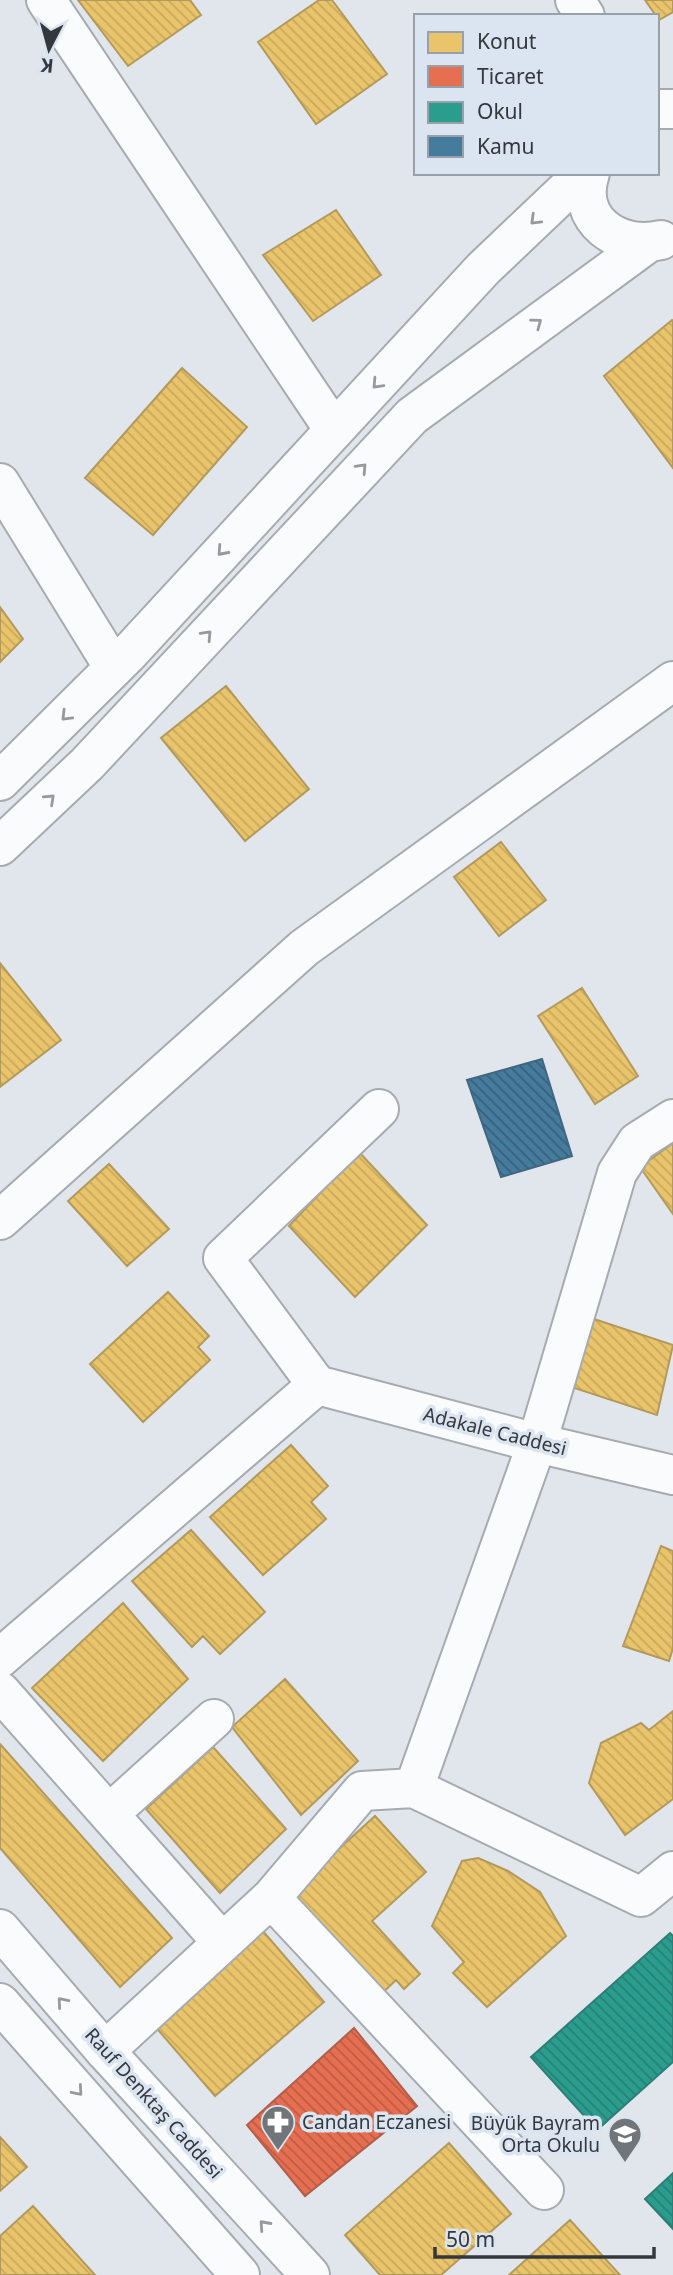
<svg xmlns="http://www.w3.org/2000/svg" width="673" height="2275" viewBox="0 0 673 2275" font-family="'Noto Sans',sans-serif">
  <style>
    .homes { fill: url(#homes-back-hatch); stroke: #b39a5c; stroke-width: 2 }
    .shops { fill: url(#shops-back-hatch); stroke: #b15e4b; stroke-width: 2 }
    .schools { fill: url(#schools-back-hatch); stroke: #2d7f76; stroke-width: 2 }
    .public { fill: url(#public-back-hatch); stroke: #406780; stroke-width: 2 }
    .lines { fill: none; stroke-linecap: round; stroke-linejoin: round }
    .minor-casing { stroke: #a6abb0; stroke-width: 42 }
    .major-casing { stroke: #a6abb0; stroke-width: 42 }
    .minor { stroke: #fafbfc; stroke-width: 38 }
    .major { stroke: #fafbfc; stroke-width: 38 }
    .oneway { stroke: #979a9c }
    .labels { text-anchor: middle; stroke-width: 7; stroke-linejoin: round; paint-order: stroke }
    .street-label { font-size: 19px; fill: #34383d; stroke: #dbe5f1 }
    .poi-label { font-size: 19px; fill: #34383d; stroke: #dbe5f1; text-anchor: start }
  </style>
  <defs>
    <pattern id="homes-back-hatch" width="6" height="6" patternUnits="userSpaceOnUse" patternTransform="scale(1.75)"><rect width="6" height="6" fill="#e9c46a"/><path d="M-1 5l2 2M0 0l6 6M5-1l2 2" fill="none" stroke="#c8a95d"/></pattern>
    <pattern id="shops-back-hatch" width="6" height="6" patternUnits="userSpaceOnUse" patternTransform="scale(1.75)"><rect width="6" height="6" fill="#e76f51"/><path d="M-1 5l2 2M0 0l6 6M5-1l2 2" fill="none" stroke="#bc5c44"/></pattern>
    <pattern id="schools-back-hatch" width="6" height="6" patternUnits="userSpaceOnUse" patternTransform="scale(1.75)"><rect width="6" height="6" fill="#2a9d8f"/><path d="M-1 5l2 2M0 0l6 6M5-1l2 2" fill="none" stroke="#258176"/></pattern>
    <pattern id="public-back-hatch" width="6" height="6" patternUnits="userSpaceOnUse" patternTransform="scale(1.75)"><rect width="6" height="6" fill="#457b9d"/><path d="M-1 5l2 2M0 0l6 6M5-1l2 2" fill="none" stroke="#38607a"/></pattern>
  </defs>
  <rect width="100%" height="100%" fill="#e0e6ec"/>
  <path class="homes" d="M 78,0 L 190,0 L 201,15 L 128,66 Z
    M 319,0 L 332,0 L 387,74 L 316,124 L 258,42 Z
    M 645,0 L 673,0 L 673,12 L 659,20 Z
    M 336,210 L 381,275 L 313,321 L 263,255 Z
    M 672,320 L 673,321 L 673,468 L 604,376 Z
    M 182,368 L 247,427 L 153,535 L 85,478 Z
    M 0,607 L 23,639 L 0,662 Z
    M 226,686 L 309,789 L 245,841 L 161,738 Z
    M 501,842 L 546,900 L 499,936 L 454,877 Z
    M 0,963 L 61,1040 L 0,1087 Z
    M 582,988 L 638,1076 L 595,1104 L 538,1016 Z
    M 673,1143 L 673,1214 L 640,1167 Z
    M 359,1152 L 427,1225 L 355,1297 L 289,1226 Z
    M 109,1164 L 169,1229 L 127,1266 L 68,1201 Z
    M 168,1292 L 209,1336 L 198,1347 L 210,1360 L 143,1422 L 90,1364 Z
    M 591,1318 L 673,1345 L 657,1415 L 565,1385 Z
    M 291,1445 L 328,1486 L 311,1502 L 326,1519 L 263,1575 L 210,1517 Z
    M 191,1530 L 265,1612 L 220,1654 L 203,1636 L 192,1647 L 132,1581 Z
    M 661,1546 L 673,1551 L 673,1648 L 669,1661 L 623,1646 Z
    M 123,1603 L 188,1679 L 103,1761 L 32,1688 Z
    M 285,1679 L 358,1761 L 301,1815 L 232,1727 Z
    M 673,1711 L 673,1799 L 625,1835 L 589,1783 L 601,1743 L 641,1723 L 649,1730 Z
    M 0,1744 L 172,1938 L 120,1987 L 0,1848 Z
    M 213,1747 L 286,1829 L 220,1893 L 146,1809 Z
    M 375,1816 L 426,1872 L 372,1921 L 420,1974 L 404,1989 L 396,1980 L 377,1998 L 285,1898 Z
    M 478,1858 L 508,1871 L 540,1892 L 566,1936 L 487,2007 L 453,1973 L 464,1962 L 432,1926 L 462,1861 Z
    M 262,1930 L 324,2002 L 215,2096 L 153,2024 Z
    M 0,2137 L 27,2167 L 0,2191 Z
    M 449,2143 L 511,2214 L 441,2275 L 380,2275 L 345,2235 Z
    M 33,2206 L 95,2275 L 0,2275 L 0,2236 Z
    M 570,2220 L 620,2275 L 509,2275 Z"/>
  <path class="shops" d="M 354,2028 L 417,2106 L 305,2196 L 247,2125 Z"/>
  <path class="schools" d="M 670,1933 L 673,1936 L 673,2062 L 597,2130 L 531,2057 Z
    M 673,2173 L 673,2229 L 645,2199 Z"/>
  <path class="public" d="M 542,1059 L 572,1156 L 501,1177 L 467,1080 Z"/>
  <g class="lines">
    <defs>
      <path id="minor" d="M 46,0 L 334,430
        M 575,0 L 585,16
        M 657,109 L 673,109
        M 590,173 C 574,221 619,250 661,240
        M 0,483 L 114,668
        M 0,781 L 128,654 L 483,269 L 584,173
        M 0,846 L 87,764 L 412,416 L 648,243
        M 673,1119 L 637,1142 L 617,1173 L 537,1443 L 414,1788 L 641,1897 L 673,1871
        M 0,1220 L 304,948 L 673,681
        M 317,1385 L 537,1443 L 673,1475
        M 0,1658 L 317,1385 L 223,1258 L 379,1109
        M 0,1691 L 222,1942
        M 109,1814 L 214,1719
        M 271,1898 L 544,2190
        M 105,2051 L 271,1898 L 362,1791 L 414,1788"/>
      <path id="major" d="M 0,1929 L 105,2051 L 310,2275
        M 0,2003 L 240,2275"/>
    </defs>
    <use href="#minor" class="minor-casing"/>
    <use href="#major" class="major-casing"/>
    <use href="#minor" class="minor"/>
    <use href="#major" class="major"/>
  </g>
  <defs><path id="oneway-chevron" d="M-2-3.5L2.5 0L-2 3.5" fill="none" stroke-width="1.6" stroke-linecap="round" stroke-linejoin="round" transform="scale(1.75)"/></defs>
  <g class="oneway">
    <use href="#oneway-chevron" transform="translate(535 220) rotate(136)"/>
    <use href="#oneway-chevron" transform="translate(537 323) rotate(-37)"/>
    <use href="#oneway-chevron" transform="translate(377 384) rotate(133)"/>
    <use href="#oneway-chevron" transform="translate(362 468) rotate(-47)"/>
    <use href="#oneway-chevron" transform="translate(222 551) rotate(132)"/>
    <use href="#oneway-chevron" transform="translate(207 635) rotate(-47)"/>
    <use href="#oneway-chevron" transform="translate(66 716) rotate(135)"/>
    <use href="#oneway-chevron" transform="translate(50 799) rotate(-43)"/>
    <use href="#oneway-chevron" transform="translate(62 2002) rotate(-131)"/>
    <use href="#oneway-chevron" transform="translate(78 2091) rotate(49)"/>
    <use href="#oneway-chevron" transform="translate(264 2225) rotate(-132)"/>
  </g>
  <defs>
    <symbol id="pharmacy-pin" viewBox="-11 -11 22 30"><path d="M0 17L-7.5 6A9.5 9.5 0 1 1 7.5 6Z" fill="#70757a" stroke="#dbe5f1"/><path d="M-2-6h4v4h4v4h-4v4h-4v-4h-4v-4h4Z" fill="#fff"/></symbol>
    <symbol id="school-pin" viewBox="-11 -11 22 30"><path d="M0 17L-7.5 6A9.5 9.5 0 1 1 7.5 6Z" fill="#70757a" stroke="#dbe5f1"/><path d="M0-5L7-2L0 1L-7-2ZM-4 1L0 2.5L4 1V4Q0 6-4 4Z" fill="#fff"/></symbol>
  </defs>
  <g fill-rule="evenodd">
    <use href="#pharmacy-pin" x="259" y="2103" width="38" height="52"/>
    <use href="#school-pin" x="606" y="2115" width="38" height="52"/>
  </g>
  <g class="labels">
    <g class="street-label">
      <text transform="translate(495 1431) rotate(14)" y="7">Adakale Caddesi</text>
      <text transform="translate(154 2103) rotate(48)" y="7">Rauf Denktaş Caddesi</text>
    </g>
    <g class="poi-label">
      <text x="302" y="2129">Candan Eczanesi</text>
      <text x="600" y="2130" text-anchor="end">Büyük Bayram<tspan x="600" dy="22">Orta Okulu</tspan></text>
    </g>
  </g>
  <rect x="414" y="14" width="245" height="161" fill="#dbe5f1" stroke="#98a0a9" stroke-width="2"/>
  <rect x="428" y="32" width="35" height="21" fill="#e9c46a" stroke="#98a0a9" stroke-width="2"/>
  <text x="477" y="49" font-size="21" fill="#34383d">Konut</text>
  <rect x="428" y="66" width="35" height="21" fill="#e76f51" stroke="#98a0a9" stroke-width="2"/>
  <text x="477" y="84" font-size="21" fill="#34383d">Ticaret</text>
  <rect x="428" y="102" width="35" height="21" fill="#2a9d8f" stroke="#98a0a9" stroke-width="2"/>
  <text x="477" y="119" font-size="21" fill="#34383d">Okul</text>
  <rect x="428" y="136" width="35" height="21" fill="#457b9d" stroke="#98a0a9" stroke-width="2"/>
  <text x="477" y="154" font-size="21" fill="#34383d">Kamu</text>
  <g transform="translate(49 49) rotate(186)" stroke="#dbe5f1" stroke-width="5" paint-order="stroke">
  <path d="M0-5L12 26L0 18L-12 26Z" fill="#34383d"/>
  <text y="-10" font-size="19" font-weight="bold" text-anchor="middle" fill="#34383d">K</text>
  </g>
  <path d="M435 2247v10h219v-10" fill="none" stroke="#34383d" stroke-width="3.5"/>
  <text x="446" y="2247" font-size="21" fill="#34383d" stroke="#dbe5f1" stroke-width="5" paint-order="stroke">50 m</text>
</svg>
